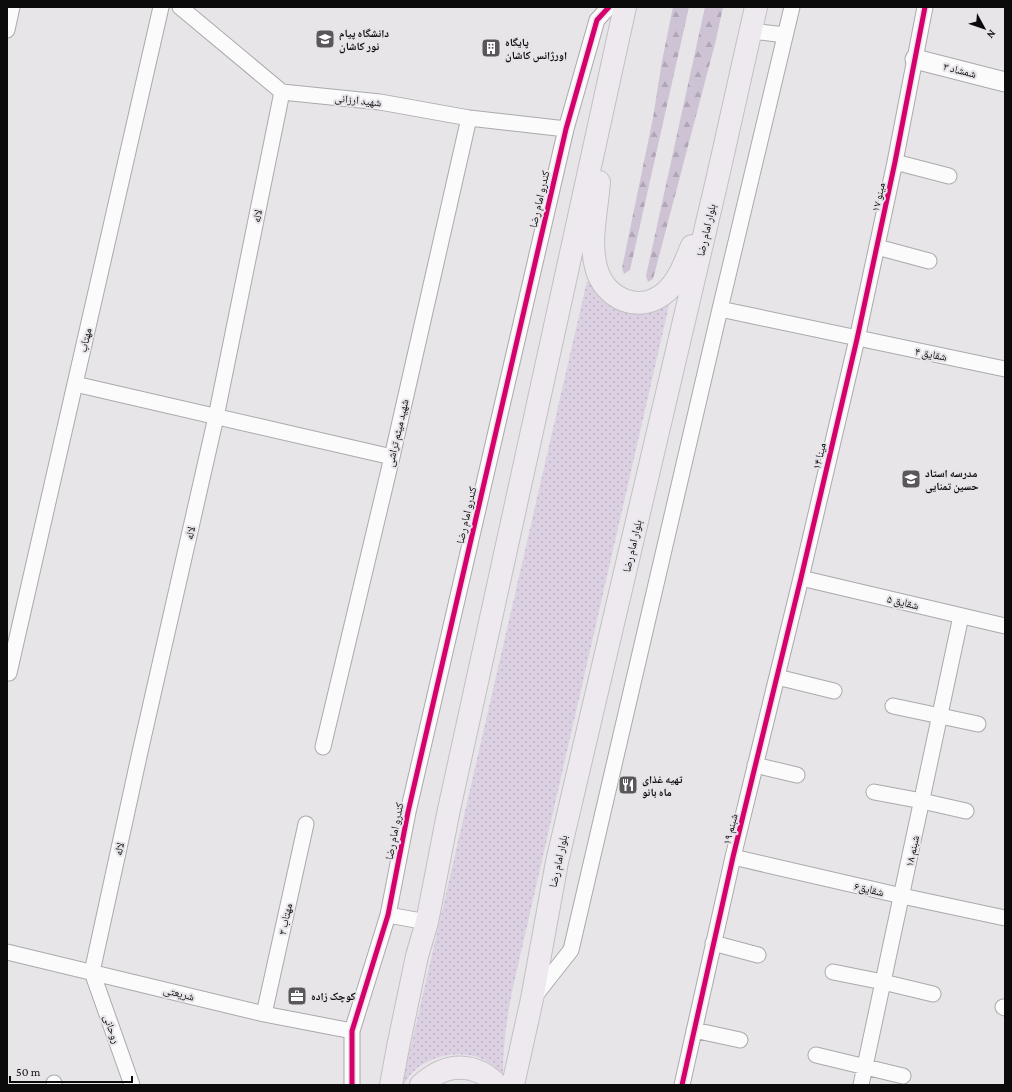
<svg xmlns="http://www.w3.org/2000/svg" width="1012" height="1092" viewBox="0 0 1012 1092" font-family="'Crimson Pro','Noto Naskh Arabic',serif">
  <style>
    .grass { fill: url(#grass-dots) }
    .forest { fill: url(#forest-firs) }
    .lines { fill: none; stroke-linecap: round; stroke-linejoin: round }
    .minor-casing { stroke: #aaa9ac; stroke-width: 17 }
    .tertiary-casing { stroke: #aaa9ac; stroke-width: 21 }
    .primary-casing { stroke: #c1c0c2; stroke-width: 24 }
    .minor { stroke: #fbfbfc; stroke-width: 15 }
    .tertiary { stroke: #fbfbfc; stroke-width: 19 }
    .primary { stroke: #ede9ef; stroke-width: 22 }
    .cycleway-casing { stroke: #e7e4e9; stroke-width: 8 }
    .cycleway { stroke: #d6006c; stroke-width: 5 }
    .labels { text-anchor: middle; stroke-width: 4; stroke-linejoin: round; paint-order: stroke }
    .poi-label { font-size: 11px; font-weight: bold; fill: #0c0b0c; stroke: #e7e4e9; text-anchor: start }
    .street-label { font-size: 11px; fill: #0c0b0c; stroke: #e7e4e9 }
  </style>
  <defs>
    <pattern id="grass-dots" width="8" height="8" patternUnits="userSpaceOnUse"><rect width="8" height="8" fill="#dcd1e2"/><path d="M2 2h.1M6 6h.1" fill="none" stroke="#bcb2c1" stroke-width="1.8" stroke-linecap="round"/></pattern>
    <pattern id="forest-firs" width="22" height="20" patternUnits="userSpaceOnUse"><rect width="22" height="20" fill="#cec3d4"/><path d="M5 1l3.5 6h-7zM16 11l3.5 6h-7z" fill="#b0a6b5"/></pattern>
  </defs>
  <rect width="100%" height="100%" fill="#e7e5e8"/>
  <path class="grass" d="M 587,281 L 597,291 L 670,301 L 513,987 C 507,1016 503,1044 503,1074 C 496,1068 489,1062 480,1058 C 454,1048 416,1059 404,1085 L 402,1085 Z"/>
  <path class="forest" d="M 673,7 L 689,7 L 630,270 L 624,274 L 622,268 L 653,118 L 662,61 Z
    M 705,7 L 723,7 L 716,40 L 653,279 L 648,282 L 646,276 Z"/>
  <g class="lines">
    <defs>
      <path id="minor" d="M 180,7 L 282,92 L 380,102 L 469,118 L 566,129
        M 7,30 L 12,7
        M 751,31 L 785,35
        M 895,162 L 949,176
        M 877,247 L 929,261
        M 720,309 L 1005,369
        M 75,384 L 392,457
        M 801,578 L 1005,626
        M 9,673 L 161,7
        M 777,677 L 834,691
        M 893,706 L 978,724
        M 323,747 L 392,457 L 469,118
        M 755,765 L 797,775
        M 874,792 L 922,801 L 966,811
        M 733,857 L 902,896 L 1005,918
        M 388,915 L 427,922
        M 713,943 L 758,955
        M 7,952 L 264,1014 L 352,1031
        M 833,972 L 883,982 L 933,994
        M 534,997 L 571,950 L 720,309 L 792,7
        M 1003,1007 L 1005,1008
        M 264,1014 L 306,824
        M 694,1030 L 740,1040
        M 816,1055 L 903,1076
        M 54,1085 L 54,1083
        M 132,1085 L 92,972 L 140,752 L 216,417 L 282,92
        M 352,1085 L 352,1031 L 388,915 L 408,812 L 566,129 L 597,20 L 609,7
        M 682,1085 L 733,857 L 801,578 L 857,339 L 895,162 L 925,7
        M 861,1085 L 961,616"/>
      <path id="tertiary" d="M 915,59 L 1005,82"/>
      <path id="primary" d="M 599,182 C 597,210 589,240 596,267 C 604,300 641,315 667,291 C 680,279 685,261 692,246
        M 391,1085 L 398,1047 L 417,956 L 427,922 L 448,814 L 625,7
        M 421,1085 C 439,1069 459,1062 482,1073 C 487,1076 493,1080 497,1085
        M 513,1085 L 532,999 L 557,862 L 718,176 L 756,7"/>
    </defs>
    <use href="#minor" class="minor-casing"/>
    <use href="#tertiary" class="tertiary-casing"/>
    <use href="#primary" class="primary-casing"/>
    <use href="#minor" class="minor"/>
    <use href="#tertiary" class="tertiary"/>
    <use href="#primary" class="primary"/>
    <defs>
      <path id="cycleway" d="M 352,1085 L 352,1031 L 388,915 L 408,812 L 566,129 L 597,20 L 609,7
        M 682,1085 L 733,857 L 801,578 L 857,339 L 895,162 L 925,7"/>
    </defs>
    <use href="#cycleway" class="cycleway-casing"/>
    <use href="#cycleway" class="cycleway"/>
  </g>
  <defs>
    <symbol id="university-square" viewBox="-11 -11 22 22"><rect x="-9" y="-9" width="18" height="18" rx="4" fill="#595759" stroke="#e7e4e9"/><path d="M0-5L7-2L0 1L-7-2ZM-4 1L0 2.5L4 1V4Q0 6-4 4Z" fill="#fff"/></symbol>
    <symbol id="building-square" viewBox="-11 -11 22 22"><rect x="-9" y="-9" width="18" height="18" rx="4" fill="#595759" stroke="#e7e4e9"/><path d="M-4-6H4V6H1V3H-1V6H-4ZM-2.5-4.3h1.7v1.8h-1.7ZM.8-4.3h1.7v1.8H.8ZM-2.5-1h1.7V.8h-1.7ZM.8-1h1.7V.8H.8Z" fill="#fff"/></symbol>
    <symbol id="school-square" viewBox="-11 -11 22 22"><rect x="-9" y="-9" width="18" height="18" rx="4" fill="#595759" stroke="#e7e4e9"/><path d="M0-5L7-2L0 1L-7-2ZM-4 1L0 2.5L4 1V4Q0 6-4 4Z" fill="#fff"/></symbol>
    <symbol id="restaurant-square" viewBox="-11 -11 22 22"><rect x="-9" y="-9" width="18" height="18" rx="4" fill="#595759" stroke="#e7e4e9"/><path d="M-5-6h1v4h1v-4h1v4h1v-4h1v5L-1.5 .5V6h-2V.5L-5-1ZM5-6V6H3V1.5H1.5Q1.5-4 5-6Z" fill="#fff"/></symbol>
    <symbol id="office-square" viewBox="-11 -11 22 22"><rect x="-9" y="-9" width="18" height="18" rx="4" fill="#595759" stroke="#e7e4e9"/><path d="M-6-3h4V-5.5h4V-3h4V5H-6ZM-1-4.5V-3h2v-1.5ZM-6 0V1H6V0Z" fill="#fff"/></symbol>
  </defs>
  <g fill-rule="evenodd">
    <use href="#university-square" x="314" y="28" width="22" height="22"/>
    <use href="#building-square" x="480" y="37" width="22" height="22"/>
    <use href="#school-square" x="900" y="468" width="22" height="22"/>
    <use href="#restaurant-square" x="617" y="774" width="22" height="22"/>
    <use href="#office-square" x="286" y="985" width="22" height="22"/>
  </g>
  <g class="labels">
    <g class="poi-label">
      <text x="339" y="37">دانشگاه پیام<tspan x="339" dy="13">نور کاشان</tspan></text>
      <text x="505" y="46">پایگاه<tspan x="505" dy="13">اورژانس کاشان</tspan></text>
      <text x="925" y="477">مدرسه استاد<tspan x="925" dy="13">حسین تمنایی</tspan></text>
      <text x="642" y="783">تهیه غذای<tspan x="642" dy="13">ماه بانو</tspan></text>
      <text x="311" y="1000">کوچک زاده</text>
    </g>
    <g class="street-label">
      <text transform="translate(960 70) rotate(14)" y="4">شمشاد ۳</text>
      <text transform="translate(358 100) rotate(6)" y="4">شهید ارزانی</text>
      <text transform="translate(878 197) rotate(-78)" y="4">مینو ۱۷</text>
      <text transform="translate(539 199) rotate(-77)" y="4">کندرو امام رضا</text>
      <text transform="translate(257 216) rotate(-79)" y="4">لاله</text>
      <text transform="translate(706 230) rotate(-77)" y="4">بلوار امام رضا</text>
      <text transform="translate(85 340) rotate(-77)" y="4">مهتاب</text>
      <text transform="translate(931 354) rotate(11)" y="4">شقایق ۴</text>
      <text transform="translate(397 433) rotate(-77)" y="4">شهید میثم تراشی</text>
      <text transform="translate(819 456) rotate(-77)" y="4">مینا ۱۴</text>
      <text transform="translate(466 515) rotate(-77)" y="4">کندرو امام رضا</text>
      <text transform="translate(190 533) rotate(-77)" y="4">لاله</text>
      <text transform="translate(632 546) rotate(-77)" y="4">بلوار امام رضا</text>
      <text transform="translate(903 602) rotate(13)" y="4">شقایق ۵</text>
      <text transform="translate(730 829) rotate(-76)" y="4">شبنم ۱۹</text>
      <text transform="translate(394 831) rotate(-79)" y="4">کندرو امام رضا</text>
      <text transform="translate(119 849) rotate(-78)" y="4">لاله</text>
      <text transform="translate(912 851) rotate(-78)" y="4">شبنم ۱۸</text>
      <text transform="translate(558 861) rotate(-78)" y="4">بلوار امام رضا</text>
      <text transform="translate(869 889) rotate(13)" y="4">شقایق۶</text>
      <text transform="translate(285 919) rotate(-78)" y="4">مهتاب ۳</text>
      <text transform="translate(179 993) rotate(14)" y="4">شریعتی</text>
      <text transform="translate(112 1029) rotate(71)" y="4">روحانی</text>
    </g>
  </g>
  <rect width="1012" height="1092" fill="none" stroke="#0c0b0c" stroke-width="16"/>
  <g transform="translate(984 28) rotate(130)" stroke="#e7e4e9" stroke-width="3" paint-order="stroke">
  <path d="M0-3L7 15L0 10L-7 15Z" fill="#0c0b0c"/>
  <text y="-6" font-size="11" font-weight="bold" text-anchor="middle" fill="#0c0b0c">N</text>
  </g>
  <path d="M10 1076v6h122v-6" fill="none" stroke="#0c0b0c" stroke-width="2"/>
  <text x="16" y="1076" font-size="12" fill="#0c0b0c" stroke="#e7e4e9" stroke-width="3" paint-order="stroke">50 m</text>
</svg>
